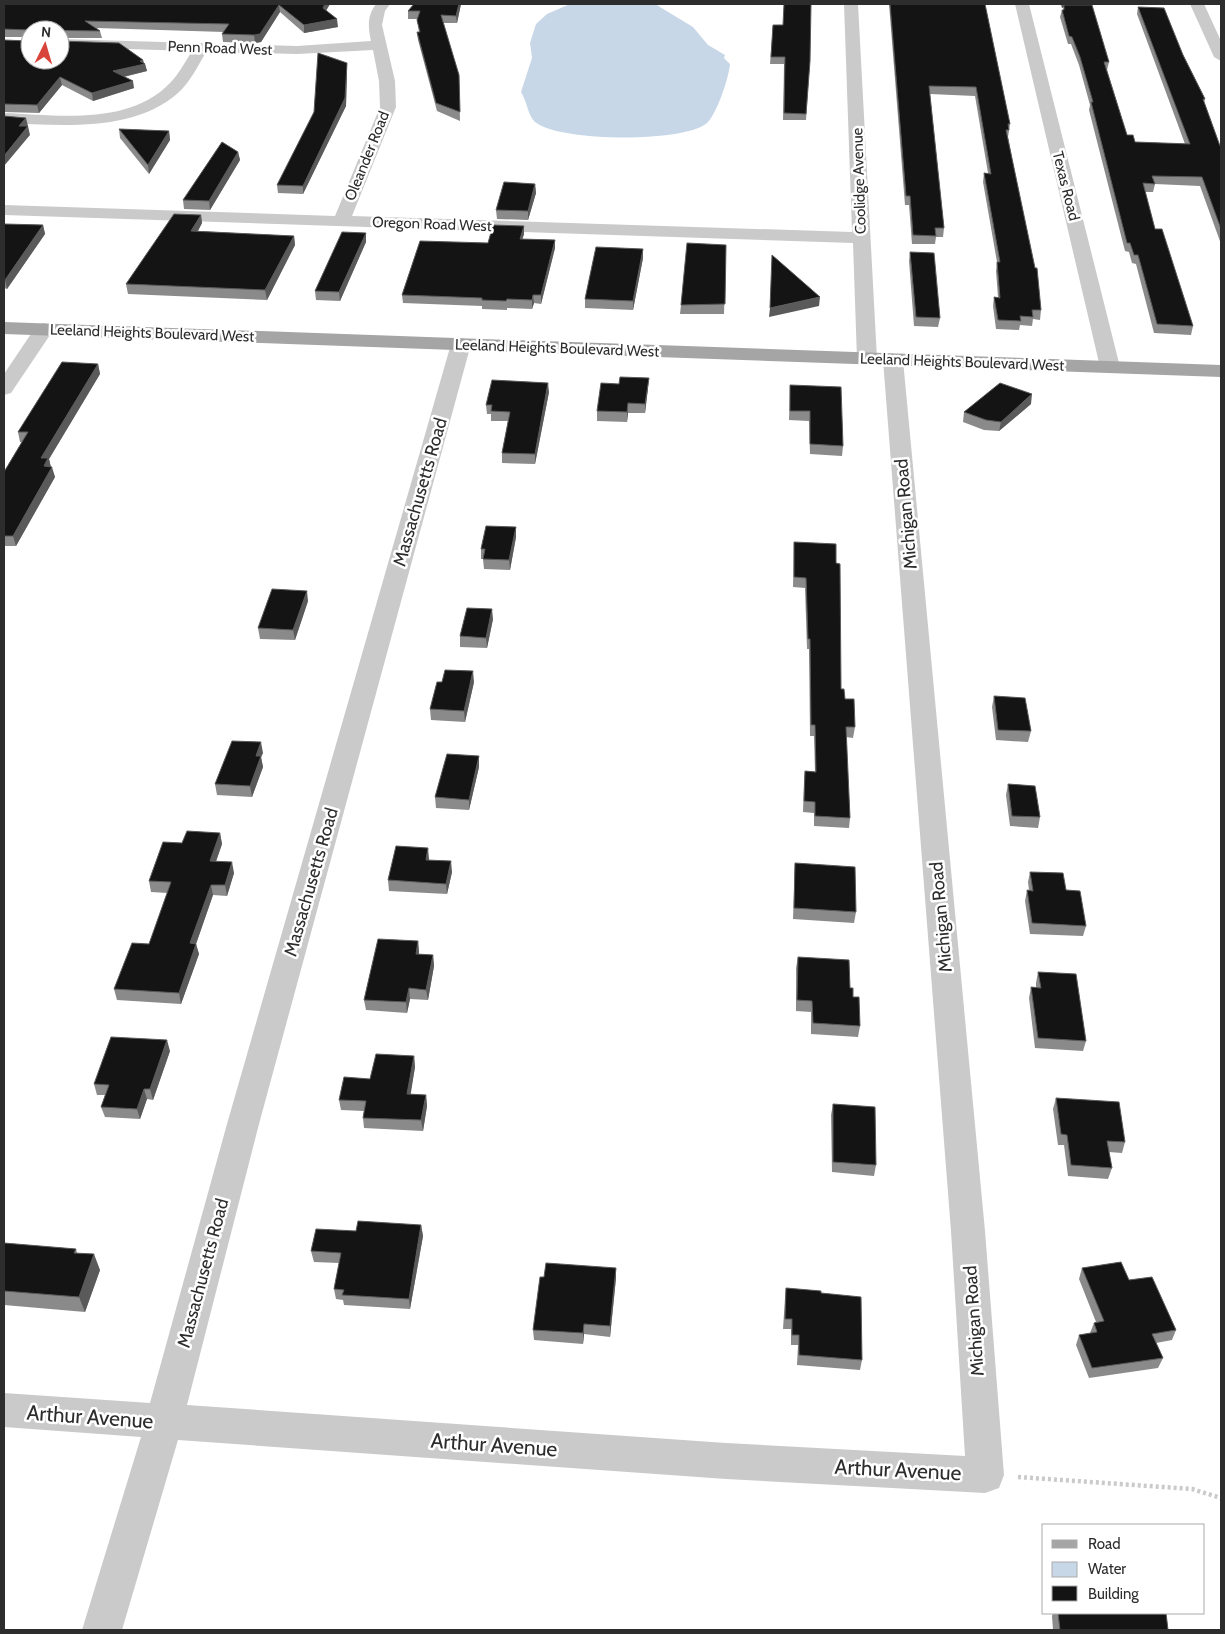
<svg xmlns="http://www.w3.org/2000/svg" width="1225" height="1634" viewBox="0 0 1225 1634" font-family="Cabin,sans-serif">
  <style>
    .water { fill: #c8d7e8 }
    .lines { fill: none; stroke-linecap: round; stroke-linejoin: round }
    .path { stroke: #cacaca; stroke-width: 4.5; stroke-dasharray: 3 3; stroke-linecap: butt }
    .minor { fill: #cacaca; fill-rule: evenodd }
    .major { fill: #a5a5a5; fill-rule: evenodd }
    .wall { fill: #8a8a8a }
    .shaded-wall { fill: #5a5a5a }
    .building { fill: #141414; stroke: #5a5a5a }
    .labels { text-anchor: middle; stroke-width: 5; stroke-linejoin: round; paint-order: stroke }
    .far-street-label { font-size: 15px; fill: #2d2d2d; stroke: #fff }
    .street-label { font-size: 18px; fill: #2d2d2d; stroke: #fff }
    .near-street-label { font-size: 21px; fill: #2d2d2d; stroke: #fff }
  </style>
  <rect width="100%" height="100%" fill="#fff"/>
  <path class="water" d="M 570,4 L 655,4 L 693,27 L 708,45 L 725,55 L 724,58 L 730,64 C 729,77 717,114 707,123 C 684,143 559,142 535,122 C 528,116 527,101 521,92 L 532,58 L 530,43 L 536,24 L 547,14 Z"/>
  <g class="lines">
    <path class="path" d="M 1018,1477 L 1192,1489 L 1221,1498"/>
    <path class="minor" d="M 376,4 L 390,4 L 385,11 L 382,25 L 395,81 L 396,107 L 352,216 L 852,232 L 844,4 L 858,4 L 877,359 L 874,363 L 860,363 L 857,359 L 853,243 L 4,215 L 4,205 L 335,216 L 380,107 L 379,81 L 373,50 L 297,54 L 206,52 C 198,66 190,82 178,93 C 133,133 60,125 4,123 L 4,113 C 57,115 129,126 170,83 C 179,74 185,62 192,51 L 60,47 L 60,39 L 297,46 L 371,41 C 368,27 367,16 376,4 Z
      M 1015,4 L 1029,4 L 1120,367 L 1117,371 L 1110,373 L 1103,371 L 1100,367 Z
      M 1190,4 L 1204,4 L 1221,41 L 1221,61 L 1214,57 Z
      M 44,323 L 51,325 L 54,329 L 11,393 L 4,395 L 4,374 L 37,325 Z
      M 461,338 L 468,340 L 471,344 L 259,1124 L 187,1405 L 726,1443 L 965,1456 L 951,1231 L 883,360 L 886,356 L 900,356 L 903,360 L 985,1231 L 1004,1475 L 999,1488 L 985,1493 L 726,1479 L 178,1440 L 122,1630 L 82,1630 L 141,1437 L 4,1427 L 4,1393 L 150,1403 L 227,1124 L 451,344 L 454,340 Z"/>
    <path class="major" d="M 4,322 L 1221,365 L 1221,377 L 4,334 Z"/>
  </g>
  <path class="wall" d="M 4,4 L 330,4 L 326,11 L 338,27 L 304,33 L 280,12 L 261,42 L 255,43 L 223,42 L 222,34 L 224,32 L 97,28 L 100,31 L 102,38 L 60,38 L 60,30 L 30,30 L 30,37 L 4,37 Z
    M 414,4 L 461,4 L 457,23 L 443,23 L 459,75 L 460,121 L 437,111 L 418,40 L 417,32 L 419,32 L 417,19 L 408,19 L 408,11 Z
    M 889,4 L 985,4 L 1010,124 L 1008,137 L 1041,310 L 1040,320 L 1033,319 L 1032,326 L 1020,325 L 1019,330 L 996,329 L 993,306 L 994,297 L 998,297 L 996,271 L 997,262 L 983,182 L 984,173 L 988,173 L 975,96 L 930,94 L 944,228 L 943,237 L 936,237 L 935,244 L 912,244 L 909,205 L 905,205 Z
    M 1060,4 L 1075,4 L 1072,5 L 1109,62 L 1107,70 L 1127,135 L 1135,142 L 1185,144 L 1137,14 L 1138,7 L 1183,55 L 1205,99 L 1204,102 L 1220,146 L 1221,146 L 1221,244 L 1200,186 L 1155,184 L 1153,192 L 1145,192 L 1155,229 L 1193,326 L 1191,335 L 1154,333 L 1136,264 L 1132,263 L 1129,252 L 1125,251 L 1089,110 L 1090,105 L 1079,65 L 1071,44 L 1068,44 L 1060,17 L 1062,10 L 1063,10 L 1064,7 L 1062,8 Z
    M 773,25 L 810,61 L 806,120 L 783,120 L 784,64 L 770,64 Z
    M 4,40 L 143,60 L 144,63 L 145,64 L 147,71 L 124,77 L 134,88 L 93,101 L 62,85 L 39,113 L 4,112 Z
    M 347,63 L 347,70 L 346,106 L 303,194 L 278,193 L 277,185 Z
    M 119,129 L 169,131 L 170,140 L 149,174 L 120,138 Z
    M 238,152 L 240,160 L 210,210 L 184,209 L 183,200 Z
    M 535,184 L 536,193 L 528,220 L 497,219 L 496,210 Z
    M 201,215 L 202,223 L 198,231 L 294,236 L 295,245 L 267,300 L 128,294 L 126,284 Z
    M 4,224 L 43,225 L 45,234 L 7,289 L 4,288 Z
    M 524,226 L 524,234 L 522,239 L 555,240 L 555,248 L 541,304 L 534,303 L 532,309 L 507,308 L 507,310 L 482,309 L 482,306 L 403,303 L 402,295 L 488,243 Z
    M 366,233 L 366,242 L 340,301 L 316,300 L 315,291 Z
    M 726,245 L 724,314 L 680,314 L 681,305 Z
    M 910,252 L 940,318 L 938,327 L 914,326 L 909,261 Z
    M 643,258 L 633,310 L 585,308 L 585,299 Z
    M 98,364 L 100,374 L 49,459 L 51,467 L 55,477 L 16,546 L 4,546 L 4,472 L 22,442 L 20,442 L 18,432 Z
    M 790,385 L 843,446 L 842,456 L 810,454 L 809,421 L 789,420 Z
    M 648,388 L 645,413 L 628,413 L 627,422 L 597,421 L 597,411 Z
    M 549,392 L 535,464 L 502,463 L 502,453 L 508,421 L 491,421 L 491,414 L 487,414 L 486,405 Z
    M 1031,404 L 999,431 L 984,430 L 963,422 L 964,412 Z
    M 516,527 L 516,537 L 510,570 L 484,569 L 483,559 L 481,559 L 481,549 Z
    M 794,542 L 836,563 L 841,689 L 845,699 L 855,727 L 853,738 L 846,737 L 850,818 L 849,828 L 814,826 L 814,813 L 803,812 L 804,782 L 805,771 L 815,772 L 814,736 L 810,736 L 809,649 L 807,649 L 805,588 L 793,587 Z
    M 308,601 L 295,640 L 260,639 L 258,628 Z
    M 493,619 L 487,648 L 460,647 L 460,636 Z
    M 474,682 L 465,722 L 431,720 L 430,709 Z
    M 994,696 L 1031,731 L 1028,742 L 996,740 L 992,707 Z
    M 263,753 L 261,757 L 263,767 L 252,797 L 217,795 L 215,784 Z
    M 479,767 L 469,810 L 436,808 L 435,797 Z
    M 1008,784 L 1040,817 L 1038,828 L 1010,826 L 1006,795 Z
    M 220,833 L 222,844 L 216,862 L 234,873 L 227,896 L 213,895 L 196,944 L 199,954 L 181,1004 L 117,1000 L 114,989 L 149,944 L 168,893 L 151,892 L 149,881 L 182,843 Z
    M 429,859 L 429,860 L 452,872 L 447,894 L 389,891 L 388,880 Z
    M 795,863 L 856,912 L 854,923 L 793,919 Z
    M 1030,872 L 1066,890 L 1086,926 L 1083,936 L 1030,934 L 1025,901 L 1027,890 L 1029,890 L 1028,882 Z
    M 418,941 L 419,954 L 433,955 L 434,966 L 428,1000 L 410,999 L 407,1013 L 366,1010 L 364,1000 Z
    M 798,957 L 850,988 L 853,997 L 860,1026 L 858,1037 L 811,1034 L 811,1012 L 796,1011 L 796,968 Z
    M 1038,972 L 1086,1041 L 1083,1051 L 1035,1048 L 1029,998 L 1031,987 L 1036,987 L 1036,983 Z
    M 170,1051 L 153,1100 L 147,1099 L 140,1119 L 105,1117 L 101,1107 L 105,1095 L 97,1095 L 94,1084 Z
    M 414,1056 L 415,1067 L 410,1094 L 426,1095 L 427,1106 L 423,1131 L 364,1128 L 363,1118 L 364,1111 L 341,1110 L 339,1100 L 370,1079 Z
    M 1056,1098 L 1125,1142 L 1122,1153 L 1109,1152 L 1112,1168 L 1108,1179 L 1068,1176 L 1064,1145 L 1058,1145 L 1053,1109 Z
    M 833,1104 L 876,1165 L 874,1176 L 832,1172 L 831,1115 Z
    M 421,1225 L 423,1236 L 410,1309 L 344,1305 L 343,1300 L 336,1299 L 334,1289 L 339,1263 L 314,1262 L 311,1251 L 356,1231 Z
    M 4,1243 L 76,1249 L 77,1253 L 100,1270 L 85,1312 L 4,1305 Z
    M 616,1268 L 616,1278 L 610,1337 L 584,1334 L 583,1344 L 534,1340 L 533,1330 L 544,1277 Z
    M 1082,1268 L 1129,1280 L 1176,1330 L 1172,1340 L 1156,1343 L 1163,1358 L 1158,1368 L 1089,1378 L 1076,1345 L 1079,1335 L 1090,1333 L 1094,1323 L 1096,1322 L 1079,1279 Z
    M 786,1288 L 821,1293 L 862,1360 L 860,1370 L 797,1365 L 798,1345 L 791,1345 L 791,1329 L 783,1329 L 785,1298 Z
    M 1053,1613 L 1166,1613 L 1168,1630 L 1053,1630 L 1052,1616 Z"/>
  <path class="shaded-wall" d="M 325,4 L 330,4 L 323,15 L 323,8 Z
    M 459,4 L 461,4 L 457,23 L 456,16 Z
    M 1062,4 L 1075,4 L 1064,7 L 1064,5 L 1064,7 L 1062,8 Z
    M 279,5 L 280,12 L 261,42 L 255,43 L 254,35 Z
    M 337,19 L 338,27 L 304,33 L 304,25 Z
    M 143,60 L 144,64 L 145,64 L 147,71 L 114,79 L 113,71 Z
    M 347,63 L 347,70 L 346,106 L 303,194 L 303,186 Z
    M 60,77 L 62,85 L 39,113 L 37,105 Z
    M 133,81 L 134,88 L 93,101 L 92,93 Z
    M 26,118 L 28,126 L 21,134 L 19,126 Z
    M 28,126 L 30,135 L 4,166 L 4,156 Z
    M 169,131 L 170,140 L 149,174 L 148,165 Z
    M 238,152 L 240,160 L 210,210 L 209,201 Z
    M 535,184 L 536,193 L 528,220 L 528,211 Z
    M 201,215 L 202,223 L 193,240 L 191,231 Z
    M 43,225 L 45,234 L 7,289 L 5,280 Z
    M 524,226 L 524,234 L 520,247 L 520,239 Z
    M 366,233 L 366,242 L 340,301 L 339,292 Z
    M 294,236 L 295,245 L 267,300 L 265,290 Z
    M 555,240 L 555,248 L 541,304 L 541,295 Z
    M 643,249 L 643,258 L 633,310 L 633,301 Z
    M 533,295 L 534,303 L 532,309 L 532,300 Z
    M 820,297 L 819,306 L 769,317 L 770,308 Z
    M 98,364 L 100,374 L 49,459 L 51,468 L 46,476 L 41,458 Z
    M 649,378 L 648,388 L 645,413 L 645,404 Z
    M 548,383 L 549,392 L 535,464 L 535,454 Z
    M 1032,394 L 1031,404 L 999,431 L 1001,422 Z
    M 628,403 L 628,413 L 627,422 L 627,412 Z
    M 52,467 L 55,477 L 16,546 L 13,536 Z
    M 516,527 L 516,537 L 510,570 L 509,560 Z
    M 307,591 L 308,601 L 295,640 L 293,630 Z
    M 492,609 L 493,619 L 487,648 L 486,638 Z
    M 473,671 L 474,682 L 465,722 L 464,711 Z
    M 261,742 L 263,753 L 261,757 L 263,767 L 252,797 L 250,786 L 256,756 Z
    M 479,756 L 479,767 L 469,810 L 469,800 Z
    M 220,833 L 222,844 L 212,872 L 210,861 Z
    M 428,848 L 429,859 L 427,870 L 426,860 Z
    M 451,861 L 452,872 L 447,894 L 446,884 Z
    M 232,862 L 234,873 L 227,896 L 225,885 Z
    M 211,885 L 213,895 L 196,944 L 199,954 L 181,1004 L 179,993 L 190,943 Z
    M 418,941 L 419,952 L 417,965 L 416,954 Z
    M 433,955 L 434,966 L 428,1000 L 426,990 Z
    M 409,988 L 410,999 L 407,1013 L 406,1002 Z
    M 167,1040 L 170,1051 L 153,1100 L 150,1089 Z
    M 414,1056 L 415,1067 L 409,1105 L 407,1094 Z
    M 144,1089 L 147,1099 L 140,1119 L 137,1109 Z
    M 426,1095 L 427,1106 L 423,1131 L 421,1120 Z
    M 421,1225 L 423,1236 L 410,1309 L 409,1299 Z
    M 94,1254 L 100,1270 L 85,1312 L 79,1297 Z
    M 616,1268 L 616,1278 L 610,1337 L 610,1326 Z
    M 584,1324 L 584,1334 L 583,1344 L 583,1333 Z"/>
  <path class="building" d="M 4,4 L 325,4 L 323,8 L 337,19 L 304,25 L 279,5 L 260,34 L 254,35 L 222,34 L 229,24 L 85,21 L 100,31 L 30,30 L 30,38 L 28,30 L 4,29 Z
    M 414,4 L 459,4 L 456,16 L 441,15 L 459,75 L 460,112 L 436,103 L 417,32 L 420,32 L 417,20 L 420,11 L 408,11 Z
    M 784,4 L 811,4 L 810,61 L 806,114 L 784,113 L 785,57 L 771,57 L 773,25 L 783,25 Z
    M 890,4 L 985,4 L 1010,124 L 1008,124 L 1009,130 L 1006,130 L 1035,268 L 1037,268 L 1041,310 L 1032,310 L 1033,317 L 1020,316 L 1021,321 L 998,320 L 994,297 L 1000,298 L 997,262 L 1000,262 L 984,173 L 991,174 L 976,87 L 929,86 L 944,228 L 935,228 L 936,236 L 913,235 L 910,196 L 906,196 Z
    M 1064,5 L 1092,5 L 1109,62 L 1104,62 L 1127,135 L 1133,135 L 1135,142 L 1190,144 L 1138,7 L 1164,8 L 1183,55 L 1205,99 L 1203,99 L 1220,146 L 1221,146 L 1221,229 L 1202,177 L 1152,176 L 1155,184 L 1143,183 L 1155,229 L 1162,229 L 1193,326 L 1157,324 L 1138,255 L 1134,255 L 1130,243 L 1127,243 L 1091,102 L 1093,102 L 1080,57 L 1072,37 L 1069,36 L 1062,10 L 1064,10 Z
    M 4,40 L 28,41 L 30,40 L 30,60 L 60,60 L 60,41 L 119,43 L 143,60 L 140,61 L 145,64 L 113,71 L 133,81 L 92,93 L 60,77 L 37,105 L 4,104 Z
    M 318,53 L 347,63 L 345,98 L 303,186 L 277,185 L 314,112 Z
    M 4,116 L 26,118 L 19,126 L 28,126 L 4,156 Z
    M 119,129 L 169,131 L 148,165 Z
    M 222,142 L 238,152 L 209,201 L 183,200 Z
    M 504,182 L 535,184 L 528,211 L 496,210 Z
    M 174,214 L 201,215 L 191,231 L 294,236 L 265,290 L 126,284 Z
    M 4,224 L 43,225 L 5,280 L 4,280 Z
    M 493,225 L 524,226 L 520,239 L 555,240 L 541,295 L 533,295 L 532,300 L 507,299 L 506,301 L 482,300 L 482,298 L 402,295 L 420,241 L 488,243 Z
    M 342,232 L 366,233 L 339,292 L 315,291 Z
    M 687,243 L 726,245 L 725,304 L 681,305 Z
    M 596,247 L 643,249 L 633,301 L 585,299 Z
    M 910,252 L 934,253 L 940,318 L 916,317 Z
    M 772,255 L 820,297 L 770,308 Z
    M 62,362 L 98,364 L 41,458 L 48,458 L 44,466 L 52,467 L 13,536 L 4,536 L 4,472 L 28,432 L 18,432 Z
    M 620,377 L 649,378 L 645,404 L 628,403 L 627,412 L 597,411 L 601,383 L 619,384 Z
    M 492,380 L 548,383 L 535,454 L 502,453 L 510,412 L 491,411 L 492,405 L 486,405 Z
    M 1000,383 L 1032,394 L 1001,422 L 986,420 L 964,412 Z
    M 790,385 L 841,387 L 843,446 L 810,444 L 810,411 L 790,411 Z
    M 486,526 L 516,527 L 509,560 L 483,559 L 485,549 L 481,549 Z
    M 794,542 L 836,544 L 836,563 L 840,564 L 841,689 L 844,689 L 845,699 L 854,699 L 855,727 L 846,727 L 850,818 L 815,816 L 815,802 L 804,801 L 805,771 L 816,772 L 815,725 L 811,725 L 810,639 L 808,639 L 806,578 L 794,577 Z
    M 272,589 L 307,591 L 293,630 L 258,628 Z
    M 467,608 L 492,609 L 486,638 L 460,636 Z
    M 445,670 L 473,671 L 464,711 L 430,709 L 437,682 L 442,682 Z
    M 994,696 L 1025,698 L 1031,731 L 998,730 Z
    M 232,741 L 261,742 L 256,756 L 261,756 L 250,786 L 215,784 Z
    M 447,754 L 479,756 L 469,800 L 435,797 Z
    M 1008,784 L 1035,786 L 1040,817 L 1012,816 Z
    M 187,831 L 220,833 L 210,861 L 232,862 L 225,885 L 211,885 L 190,943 L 196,944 L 179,993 L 114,989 L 132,943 L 149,944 L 171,882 L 149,881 L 163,842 L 182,843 Z
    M 396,846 L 428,848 L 426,860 L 451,861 L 446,884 L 388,880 Z
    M 795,863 L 855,867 L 856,912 L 794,908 Z
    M 1030,872 L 1063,873 L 1066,890 L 1080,891 L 1086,926 L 1032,923 L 1027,890 L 1033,891 Z
    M 378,939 L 418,941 L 416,954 L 433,955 L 426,990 L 409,988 L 406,1002 L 364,1000 Z
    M 798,957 L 849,960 L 850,988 L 853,988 L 853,997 L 859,997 L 860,1026 L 813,1023 L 812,1001 L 797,1000 Z
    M 1038,972 L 1076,974 L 1086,1041 L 1038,1038 L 1031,987 L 1041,988 Z
    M 111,1037 L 167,1040 L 150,1089 L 144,1089 L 137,1109 L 101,1107 L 109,1085 L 94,1084 Z
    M 376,1054 L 414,1056 L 407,1094 L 426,1095 L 421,1120 L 363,1118 L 366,1101 L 339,1100 L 344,1077 L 370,1079 Z
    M 1056,1098 L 1119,1102 L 1125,1142 L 1107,1141 L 1112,1168 L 1071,1165 L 1067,1135 L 1061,1134 Z
    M 833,1104 L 875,1107 L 876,1165 L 833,1162 Z
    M 358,1221 L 421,1225 L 409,1299 L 342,1295 L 344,1290 L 334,1289 L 341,1253 L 311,1251 L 316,1229 L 356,1231 Z
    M 4,1243 L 76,1249 L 74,1253 L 94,1254 L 79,1297 L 4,1291 Z
    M 1121,1262 L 1129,1280 L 1152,1277 L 1176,1330 L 1152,1334 L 1163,1358 L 1092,1368 L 1079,1335 L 1097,1332 L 1094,1323 L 1104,1321 L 1082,1268 Z
    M 546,1263 L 616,1268 L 610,1326 L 584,1324 L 583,1333 L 533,1330 L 540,1277 L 544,1277 Z
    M 786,1288 L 821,1291 L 821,1293 L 861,1297 L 862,1360 L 799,1355 L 799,1335 L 792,1335 L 792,1319 L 785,1319 Z
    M 1058,1613 L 1166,1613 L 1168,1630 L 1060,1630 Z"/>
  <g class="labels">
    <g class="far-street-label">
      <text transform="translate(220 48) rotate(2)" y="5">Penn Road West</text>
      <text transform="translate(367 156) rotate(-68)" y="5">Oleander Road</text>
      <text transform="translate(859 181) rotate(-92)" y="5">Coolidge Avenue</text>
      <text transform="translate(1066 186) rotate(76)" y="5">Texas Road</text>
      <text transform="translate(432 224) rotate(2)" y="5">Oregon Road West</text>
      <text transform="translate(152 333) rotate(2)" y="5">Leeland Heights Boulevard West</text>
      <text transform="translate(557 348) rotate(2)" y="5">Leeland Heights Boulevard West</text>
      <text transform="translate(962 362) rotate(2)" y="5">Leeland Heights Boulevard West</text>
    </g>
    <g class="street-label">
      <text transform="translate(420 492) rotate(-74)" y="6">Massachusetts Road</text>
      <text transform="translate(906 514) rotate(-95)" y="6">Michigan Road</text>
      <text transform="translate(311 882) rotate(-74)" y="6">Massachusetts Road</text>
      <text transform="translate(941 917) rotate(-95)" y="6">Michigan Road</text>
      <text transform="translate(203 1273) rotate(-75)" y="6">Massachusetts Road</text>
      <text transform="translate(974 1321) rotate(-94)" y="6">Michigan Road</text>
    </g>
    <g class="near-street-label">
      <text transform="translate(90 1417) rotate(4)" y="7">Arthur Avenue</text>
      <text transform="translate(494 1445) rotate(4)" y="7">Arthur Avenue</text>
      <text transform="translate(898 1470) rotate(3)" y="7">Arthur Avenue</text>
    </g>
  </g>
  <rect width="1225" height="1634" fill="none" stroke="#2d2d2d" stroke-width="10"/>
  <rect x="1042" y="1524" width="162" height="90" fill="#ffffff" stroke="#ababab"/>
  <rect x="1052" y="1540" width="25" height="8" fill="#a5a5a5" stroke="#ababab"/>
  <text x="1088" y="1549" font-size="15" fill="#2d2d2d">Road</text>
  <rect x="1052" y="1562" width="25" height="15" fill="#c8d7e8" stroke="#ababab"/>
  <text x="1088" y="1574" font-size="15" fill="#2d2d2d">Water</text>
  <rect x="1052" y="1586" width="25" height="15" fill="#141414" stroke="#ababab"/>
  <text x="1088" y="1599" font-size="15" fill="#2d2d2d">Building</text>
  <g transform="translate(45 45) rotate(5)"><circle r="24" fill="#ffffff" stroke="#ababab"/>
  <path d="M0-4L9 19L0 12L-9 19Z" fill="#d8443a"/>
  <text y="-8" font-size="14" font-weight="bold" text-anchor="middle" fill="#2d2d2d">N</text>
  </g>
</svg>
